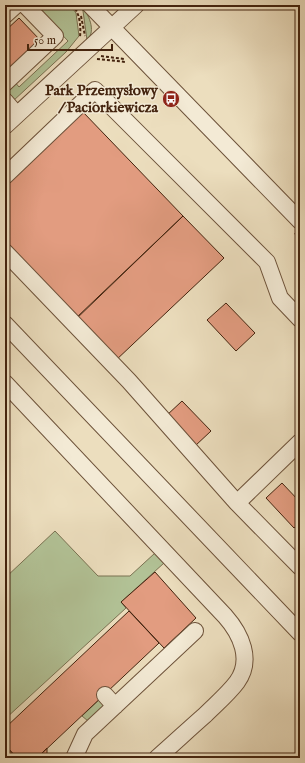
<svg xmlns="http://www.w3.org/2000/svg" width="305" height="763" viewBox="0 0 305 763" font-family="'IM FELL English',serif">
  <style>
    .green { fill: #b2c296; stroke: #7a7252 }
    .building { fill: #e29c80; stroke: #43230e }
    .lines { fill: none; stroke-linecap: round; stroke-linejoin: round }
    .minor-casing { stroke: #6d523a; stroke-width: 18 }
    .path { stroke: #43230e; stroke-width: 2; stroke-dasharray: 3 2; stroke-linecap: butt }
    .minor { stroke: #f3ead5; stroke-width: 16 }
    .labels { text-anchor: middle; stroke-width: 3; stroke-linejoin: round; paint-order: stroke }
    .poi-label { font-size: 15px; font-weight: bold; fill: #43230e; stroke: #f3ead5; text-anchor: end }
  </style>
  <rect width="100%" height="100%" fill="#ecdebe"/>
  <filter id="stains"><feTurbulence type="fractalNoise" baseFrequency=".005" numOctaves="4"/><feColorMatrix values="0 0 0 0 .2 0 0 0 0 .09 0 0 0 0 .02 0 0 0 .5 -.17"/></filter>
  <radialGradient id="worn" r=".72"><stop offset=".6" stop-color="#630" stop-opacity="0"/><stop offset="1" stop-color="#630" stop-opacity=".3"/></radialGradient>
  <path class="green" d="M 34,5 L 70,5 L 76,13 L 79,36 L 66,52 L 13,101 L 5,95 L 5,89 L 14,81 L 19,87 L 68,41 Z
    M 79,5 L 81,5 C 88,13 97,31 87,40 L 83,11 Z
    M 55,531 L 98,576 L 130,576 L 155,553 L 164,563 L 121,602 L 126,608 L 5,719 L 5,578 Z
    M 100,699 L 105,704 L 88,721 L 82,716 Z"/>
  <path class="building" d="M 19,18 L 42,42 L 5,77 L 5,31 Z
    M 82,111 L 183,216 L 76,318 L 5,245 L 5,186 Z
    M 183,216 L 224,258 L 114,362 L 74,321 Z
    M 226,303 L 255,333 L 236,351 L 207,320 Z
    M 182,401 L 211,431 L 195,446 L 166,416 Z
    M 282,483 L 300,502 L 300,523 L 294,528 L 266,498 Z
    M 155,572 L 196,618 L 164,648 L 121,602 Z
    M 129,611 L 159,643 L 37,758 L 17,758 L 5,745 L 5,728 Z
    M 5,745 L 17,758 L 5,758 Z
    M 47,748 L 47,758 L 37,758 Z
    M 300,752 L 300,758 L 294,758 Z"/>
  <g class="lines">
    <defs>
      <path id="minor" d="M 90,5 L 300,221
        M 5,15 L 16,5
        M 5,83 L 55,36 L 25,5
        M 5,101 L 17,115
        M 5,126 L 136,5
        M 5,176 L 95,90 L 267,262 L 280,298 L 300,319
        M 5,252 L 129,381 L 237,503 L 300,442
        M 5,324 L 300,633
        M 5,383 L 225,616 C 241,634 253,660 237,682 C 228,694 216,704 205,715 C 189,729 173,744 157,758
        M 237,503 L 300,567
        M 105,695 L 115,706
        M 74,758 L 85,734 L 195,631"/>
    </defs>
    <use href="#minor" class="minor-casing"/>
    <path class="path" d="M 72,5 C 80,12 81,27 80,37
      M 81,16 L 85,36
      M 101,56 L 124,59
      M 97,59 L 126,62
      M 295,233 L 300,239"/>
    <use href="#minor" class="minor"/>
  </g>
  <defs>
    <symbol id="bus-disc" viewBox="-11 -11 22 22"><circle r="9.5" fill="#8f2418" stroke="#f3ead5"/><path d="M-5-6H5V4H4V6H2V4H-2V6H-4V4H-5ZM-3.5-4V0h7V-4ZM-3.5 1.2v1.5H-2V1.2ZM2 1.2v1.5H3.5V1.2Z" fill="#fff"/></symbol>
  </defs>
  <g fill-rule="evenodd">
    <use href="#bus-disc" x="161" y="89" width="20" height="20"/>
  </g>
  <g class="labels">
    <g class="poi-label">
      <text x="158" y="95">Park Przemysłowy<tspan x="158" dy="17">/ Paciorkiewicza</tspan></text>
    </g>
  </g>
  <rect width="305" height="763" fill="none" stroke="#ecdebe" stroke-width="20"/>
  <rect x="6" y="6" width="293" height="751" fill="none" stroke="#43230e" stroke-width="2"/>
  <rect x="10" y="10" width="285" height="743" fill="none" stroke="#43230e"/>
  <path d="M28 44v6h84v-6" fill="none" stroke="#43230e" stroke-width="2"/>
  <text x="34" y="44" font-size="12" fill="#43230e" stroke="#f3ead5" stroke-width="3" paint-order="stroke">50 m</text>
  <rect width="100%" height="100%" filter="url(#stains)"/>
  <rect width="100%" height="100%" fill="url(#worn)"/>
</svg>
